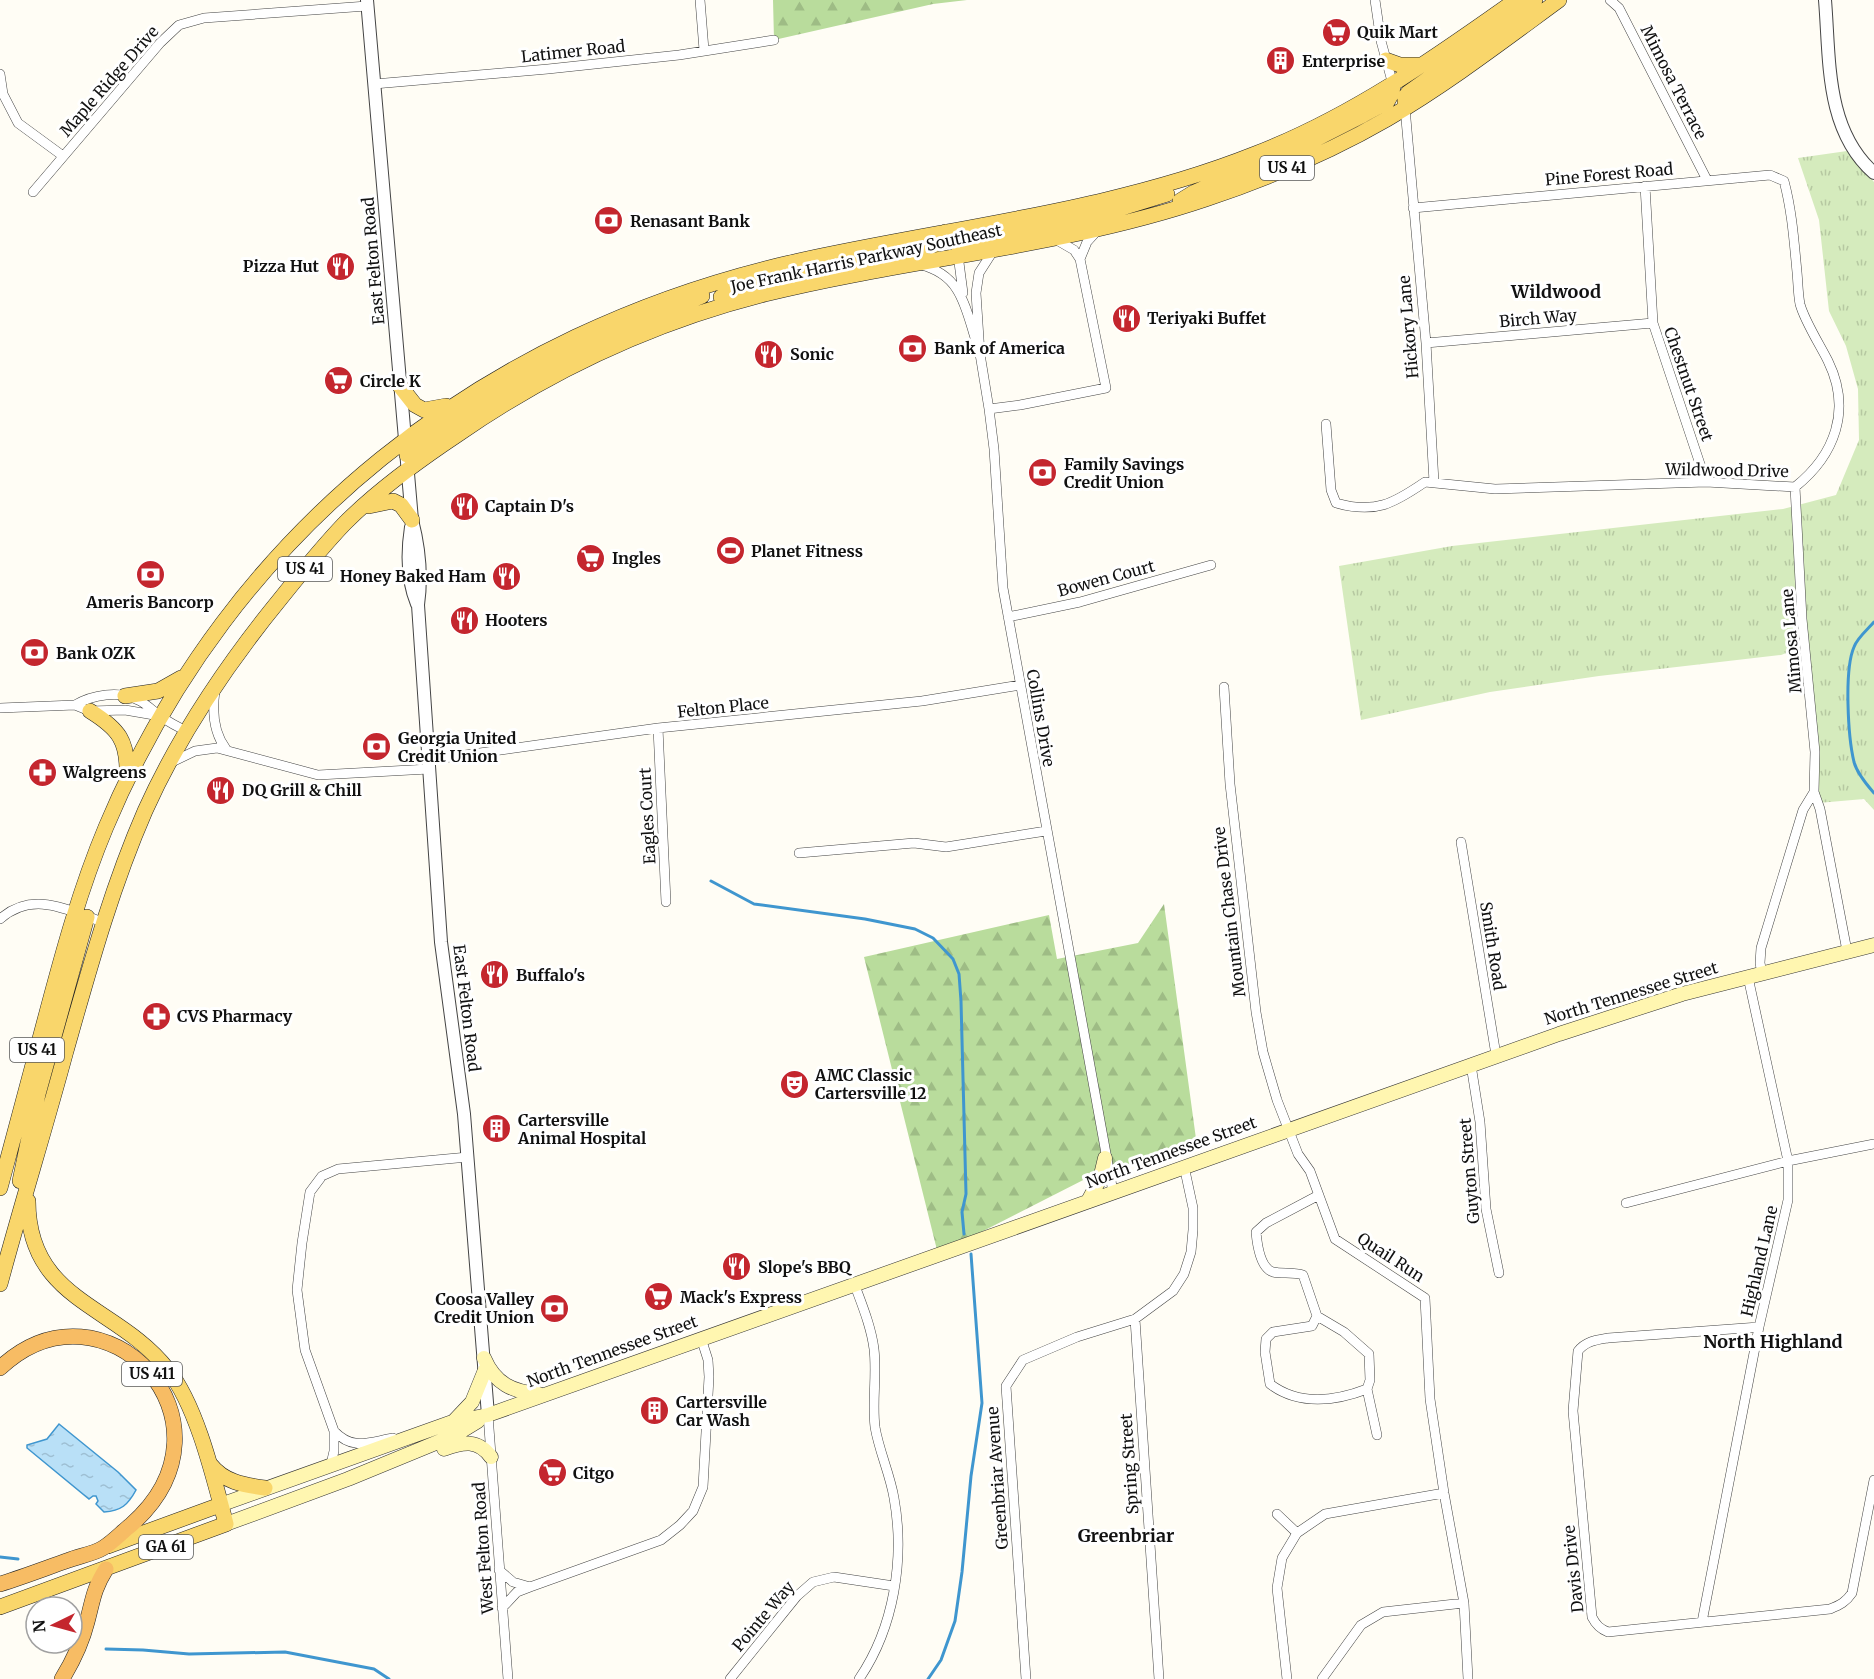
<svg xmlns="http://www.w3.org/2000/svg" width="1874" height="1679" viewBox="0 0 1874 1679" font-family="Merriweather,serif">
  <style>
    .grass { fill: url(#grass-tufts) }
    .forest { fill: url(#forest-firs) }
    .water { fill: url(#water-ripples); stroke: #3f96cf; stroke-width: 1.5 }
    .lines { fill: none; stroke-linecap: round; stroke-linejoin: round }
    .stream { stroke: #3f96cf; stroke-width: 3 }
    .minor-casing { stroke: #444; stroke-width: 10 }
    .tertiary-casing { stroke: #444; stroke-width: 14 }
    .secondary-casing { stroke: #333; stroke-width: 15 }
    .primary-casing { stroke: #222; stroke-width: 16 }
    .trunk-casing { stroke: #222; stroke-width: 16 }
    .minor { stroke: #fff; stroke-width: 9 }
    .tertiary { stroke: #fff; stroke-width: 12 }
    .secondary { stroke: #fff6b0; stroke-width: 14 }
    .primary { stroke: #f9d66b; stroke-width: 15 }
    .trunk { stroke: #f7bc64; stroke-width: 15 }
    .labels { text-anchor: middle; stroke-width: 6; stroke-linejoin: round; paint-order: stroke }
    .shield { fill: #fff; stroke: #585858; stroke-width: 1.5 }
    .shield-label { font-size: 15px; font-weight: bold; fill: #111 }
    .poi-label { font-size: 16px; font-weight: bold; fill: #111; stroke: #fff; text-anchor: start }
    .street-label { font-size: 16px; fill: #111; stroke: #fff }
    .neighbourhood-label { font-size: 18px; font-weight: bold; fill: #111; stroke: #fff }
  </style>
  <defs>
    <pattern id="grass-tufts" width="24" height="20" patternUnits="userSpaceOnUse" patternTransform="scale(1.5)"><rect width="24" height="20" fill="#d5ebbd"/><path d="M3 7l-1-3M5 7V3M7 7l1-3M15 17l-1-3M17 17v-4M19 17l1-3" fill="none" stroke="#b6c8a1"/></pattern>
    <pattern id="forest-firs" width="22" height="20" patternUnits="userSpaceOnUse" patternTransform="scale(1.5)"><rect width="22" height="20" fill="#b9dc9c"/><path d="M5 1l3.5 6h-7zM16 11l3.5 6h-7z" fill="#9ebc85"/></pattern>
    <pattern id="water-ripples" width="26" height="14" patternUnits="userSpaceOnUse" patternTransform="scale(1.5)"><rect width="26" height="14" fill="#b9e0f7"/><path d="M2 4q2-2 4 0t4 0M15 11q2-2 4 0t4 0" fill="none" stroke="#9ebfd3"/></pattern>
  </defs>
  <rect width="100%" height="100%" fill="#fffdf5"/>
  <path class="grass" d="M 1847,151 L 1874,182 L 1874,810 L 1864,799 L 1818,803 L 1805,646 L 1781,655 L 1599,676 L 1490,692 L 1361,720 L 1339,566 L 1452,546 L 1783,509 L 1836,495 L 1859,440 L 1858,389 L 1846,346 L 1829,311 L 1819,220 L 1798,158 Z"/>
  <path class="forest" d="M 773,0 L 967,0 L 933,4 L 774,40 Z
    M 1164,904 L 1197,1146 L 1097,1173 L 938,1254 L 864,957 L 1049,915 L 1057,959 L 1138,943 Z"/>
  <path class="water" d="M 59,1424 L 118,1472 L 136,1490 C 128,1505 121,1511 104,1512 L 96,1504 L 98,1501 L 96,1496 L 93,1496 L 89,1499 L 27,1448 L 27,1445 L 47,1439 Z"/>
  <g class="lines">
    <path class="stream" d="M 1874,622 C 1868,629 1857,638 1854,647 C 1844,670 1848,737 1854,762 C 1857,773 1867,785 1874,793
      M 711,881 L 754,904 L 865,919 L 915,929 L 933,938 L 953,959 L 959,974 L 961,1001 L 966,1194 L 962,1212 L 964,1234
      M 0,1557 L 18,1559
      M 106,1649 L 143,1650 L 189,1654 L 285,1652 L 374,1669 L 389,1679
      M 928,1679 L 941,1660 L 955,1621 L 962,1572 L 971,1476 L 982,1403 L 971,1254"/>
    <defs>
      <path id="minor" d="M 700,0 L 704,50
        M 1375,0 L 1381,41 L 1393,85
        M 1610,0 L 1619,8 L 1707,180
        M 0,74 L 3,94 L 18,123 L 63,156
        M 374,84 L 548,69 L 679,55 L 774,40
        M 1405,108 L 1426,343 L 1434,482
        M 1645,186 L 1653,323 L 1706,482
        M 33,192 L 160,43 L 179,25 L 204,18 L 367,6
        M 995,248 L 979,273 L 976,293 L 980,354 L 989,409 L 994,449 L 1003,588 L 1113,1192
        M 958,255 L 963,293
        M 1080,259 L 1087,242 L 1097,231
        M 921,265 C 961,275 965,306 976,341
        M 1426,343 L 1653,323
        M 989,409 L 1020,405 L 1106,388 L 1080,259 L 1074,250 L 1055,239
        M 1326,424 L 1331,490 L 1336,503 C 1375,514 1393,504 1425,482 L 1495,489 L 1706,482 L 1795,487 C 1835,455 1852,410 1828,361 C 1820,345 1804,320 1800,304 C 1798,294 1798,282 1797,272 C 1794,241 1792,211 1784,181 L 1770,175 L 1413,208
        M 1795,487 L 1802,619 L 1815,752 L 1814,792 L 1820,809 L 1847,951
        M 1008,617 L 1080,602 L 1211,565
        M 1224,687 L 1230,784 L 1256,1012 L 1263,1052 L 1277,1100 L 1298,1154 L 1310,1171 L 1335,1239 L 1425,1298 L 1430,1399 L 1444,1493 L 1464,1603 L 1468,1679
        M 215,691 C 212,712 213,732 226,749
        M 75,705 C 92,695 119,690 138,700 C 147,704 153,711 161,717 C 169,722 178,727 186,731
        M 0,708 L 75,705 L 90,711 L 125,710 L 160,716
        M 658,728 L 666,902
        M 429,760 L 658,728 L 922,701 L 1020,685
        M 172,762 L 195,751 L 217,748 L 318,775 L 429,769
        M 1461,842 L 1496,1055
        M 799,853 L 914,843 L 946,847 L 1046,831
        M 0,919 C 33,890 67,910 103,922
        M 1762,973 L 1760,963 L 1761,948 L 1803,810 L 1814,792
        M 1471,1065 L 1480,1122 L 1486,1209 L 1499,1273
        M 1626,1203 L 1788,1161 L 1874,1144
        M 854,1283 C 862,1305 871,1326 874,1349 C 877,1375 872,1401 875,1427 C 879,1451 890,1474 894,1498 C 905,1559 894,1628 859,1679
        M 1317,1316 L 1344,1332 L 1369,1354 L 1370,1380 L 1367,1389 C 1336,1401 1299,1406 1270,1384 L 1265,1352 L 1266,1339 L 1273,1332 L 1312,1326 L 1317,1316 L 1303,1275 C 1293,1272 1282,1274 1273,1272 C 1260,1268 1257,1243 1256,1232 L 1266,1223 L 1319,1195
        M 1135,1319 L 1159,1679
        M 1759,1327 L 1608,1338 C 1596,1340 1586,1341 1578,1351 L 1573,1411 L 1592,1617 C 1596,1625 1600,1629 1608,1632 L 1830,1609 C 1840,1605 1846,1602 1852,1593 L 1874,1480
        M 1367,1389 L 1377,1435
        M 488,1415 L 508,1679
        M 334,1431 C 353,1451 369,1442 393,1438
        M 331,1464 L 334,1451 L 334,1431 L 305,1350 L 297,1290 L 302,1243 L 310,1192 L 322,1176 L 338,1169 L 468,1157
        M 1277,1514 L 1297,1533
        M 499,1570 L 513,1582 L 530,1587 L 517,1592 L 502,1608
        M 530,1587 L 661,1540 L 680,1525 L 693,1511 L 703,1487 L 709,1377 L 708,1360 L 701,1338
        M 1702,1622 L 1759,1327 L 1788,1200 L 1788,1161 L 1748,977
        M 730,1679 L 797,1596 L 813,1582 L 834,1577 L 894,1586
        M 1026,1679 L 1006,1386 L 1023,1360 L 1077,1337 L 1135,1319 L 1173,1291 L 1184,1274 L 1191,1252 L 1193,1230 L 1193,1208 L 1184,1166
        M 1287,1679 L 1277,1588 L 1282,1558 L 1297,1533 L 1325,1514 L 1444,1493
        M 1322,1679 L 1361,1625 L 1383,1612 L 1464,1603"/>
      <path id="tertiary" d="M 367,0 L 412,520 C 419,547 422,577 418,605 L 441,942 L 464,1114 L 488,1415
        M 1825,0 C 1830,60 1825,130 1874,173
        M 411,527 C 407,553 407,580 417,604"/>
      <path id="secondary" d="M 1088,1201 L 1100,1179 L 1105,1158
        M 484,1358 C 495,1384 513,1392 539,1394
        M 454,1421 L 472,1402 L 485,1370
        M 444,1449 C 463,1442 478,1439 491,1457
        M 220,1505 L 452,1422 L 488,1415 L 1559,1034 L 1682,994 L 1874,945
        M 226,1524 L 348,1479 L 455,1435 L 478,1421"/>
      <path id="primary" d="M 1386,60 L 1400,65 L 1423,65
        M 1405,108 L 1405,97 L 1408,93 L 1495,32 L 1535,0
        M 1180,201 L 1193,193 L 1302,146 L 1363,115 L 1387,102 L 1392,93 L 1393,85
        M 958,255 L 960,246 L 967,242 L 1092,217 L 1167,194
        M 721,297 L 792,274 L 938,244 L 944,240 L 945,232
        M 400,386 L 415,405 L 424,410 L 446,406
        M 407,455 C 449,427 490,397 534,372 C 588,342 645,319 702,296
        M 369,506 L 393,501 L 401,505 L 412,520
        M 125,696 L 158,691 L 181,678
        M 90,711 C 119,729 128,741 127,776
        M 20,1181 L 38,1094 L 87,917
        M 0,1188 C 15,1131 31,1073 46,1016 C 63,952 80,889 106,827 C 231,529 485,331 798,261 C 951,227 1109,212 1255,154 C 1351,117 1433,59 1516,0
        M 0,1284 C 21,1206 45,1129 66,1051 C 89,970 111,889 145,811 C 180,733 227,664 281,598 C 301,573 322,547 345,523 C 378,490 418,461 457,435 C 551,370 654,322 765,294 C 911,258 1064,247 1206,199 C 1268,178 1330,152 1387,119 C 1447,84 1503,41 1559,0
        M 210,1464 C 224,1482 243,1485 265,1488
        M 108,1546 L 220,1505
        M 0,1607 L 226,1524 C 214,1479 197,1406 168,1370 C 118,1305 28,1302 28,1201"/>
      <path id="trunk" d="M 0,1368 C 104,1270 248,1422 131,1525 C 122,1532 113,1542 103,1548 C 93,1554 79,1556 69,1560 C 46,1568 23,1577 0,1584
        M 62,1679 C 73,1661 82,1642 87,1622 C 93,1600 93,1590 106,1569"/>
    </defs>
    <use href="#minor" class="minor-casing"/>
    <use href="#tertiary" class="tertiary-casing"/>
    <use href="#secondary" class="secondary-casing"/>
    <use href="#primary" class="primary-casing"/>
    <use href="#trunk" class="trunk-casing"/>
    <use href="#minor" class="minor"/>
    <use href="#tertiary" class="tertiary"/>
    <use href="#secondary" class="secondary"/>
    <use href="#primary" class="primary"/>
    <use href="#trunk" class="trunk"/>
  </g>
  <defs>
    <symbol id="supermarket-disc" viewBox="-11 -11 22 22"><circle r="9.5" fill="#c4262e" stroke="#fff"/><path d="M-6-5.5h2.5l.6 2H6L4.5 2H-2.5L-4.4-4H-6ZM-1.5 3.2a1.3 1.3 0 1 0 .1 0ZM3 3.2a1.3 1.3 0 1 0 .1 0Z" fill="#fff"/></symbol>
    <symbol id="building-disc" viewBox="-11 -11 22 22"><circle r="9.5" fill="#c4262e" stroke="#fff"/><path d="M-4-6H4V6H1V3H-1V6H-4ZM-2.5-4.3h1.7v1.8h-1.7ZM.8-4.3h1.7v1.8H.8ZM-2.5-1h1.7V.8h-1.7ZM.8-1h1.7V.8H.8Z" fill="#fff"/></symbol>
    <symbol id="bank-disc" viewBox="-11 -11 22 22"><circle r="9.5" fill="#c4262e" stroke="#fff"/><path d="M-6-4H6V4H-6ZM0-2.3a2.3 2.3 0 1 0 0 4.6a2.3 2.3 0 1 0 0-4.6Z" fill="#fff"/></symbol>
    <symbol id="restaurant-disc" viewBox="-11 -11 22 22"><circle r="9.5" fill="#c4262e" stroke="#fff"/><path d="M-5-6h1v4h1v-4h1v4h1v-4h1v5L-1.5 .5V6h-2V.5L-5-1ZM5-6V6H3V1.5H1.5Q1.5-4 5-6Z" fill="#fff"/></symbol>
    <symbol id="stadium-disc" viewBox="-11 -11 22 22"><circle r="9.5" fill="#c4262e" stroke="#fff"/><path d="M0-5a6.5 5 0 1 0 0 10a6.5 5 0 1 0 0-10ZM-3.5-1.8h7v3.6h-7Z" fill="#fff"/></symbol>
    <symbol id="pharmacy-disc" viewBox="-11 -11 22 22"><circle r="9.5" fill="#c4262e" stroke="#fff"/><path d="M-2-6h4v4h4v4h-4v4h-4v-4h-4v-4h4Z" fill="#fff"/></symbol>
    <symbol id="theatre-disc" viewBox="-11 -11 22 22"><circle r="9.5" fill="#c4262e" stroke="#fff"/><path d="M-5-5.5Q0-4 5-5.5V0Q5 5 0 6Q-5 5-5 0ZM-3.3-2.5H-1v1.5H-3.3ZM1-2.5H3.3v1.5H1ZM-2.8 1Q0 5.5 2.8 1Z" fill="#fff"/></symbol>
  </defs>
  <g fill-rule="evenodd">
    <use href="#supermarket-disc" x="1320" y="16" width="33" height="33"/>
    <use href="#building-disc" x="1264" y="44" width="33" height="33"/>
    <use href="#bank-disc" x="592" y="204" width="33" height="33"/>
    <use href="#restaurant-disc" x="324" y="250" width="33" height="33"/>
    <use href="#restaurant-disc" x="1110" y="302" width="33" height="33"/>
    <use href="#bank-disc" x="896" y="332" width="33" height="33"/>
    <use href="#restaurant-disc" x="752" y="338" width="33" height="33"/>
    <use href="#supermarket-disc" x="322" y="364" width="33" height="33"/>
    <use href="#bank-disc" x="1026" y="456" width="33" height="33"/>
    <use href="#restaurant-disc" x="448" y="490" width="33" height="33"/>
    <use href="#stadium-disc" x="714" y="534" width="33" height="33"/>
    <use href="#supermarket-disc" x="574" y="542" width="33" height="33"/>
    <use href="#bank-disc" x="134" y="558" width="33" height="33"/>
    <use href="#restaurant-disc" x="490" y="560" width="33" height="33"/>
    <use href="#restaurant-disc" x="448" y="604" width="33" height="33"/>
    <use href="#bank-disc" x="18" y="636" width="33" height="33"/>
    <use href="#bank-disc" x="360" y="730" width="33" height="33"/>
    <use href="#pharmacy-disc" x="26" y="756" width="33" height="33"/>
    <use href="#restaurant-disc" x="204" y="774" width="33" height="33"/>
    <use href="#restaurant-disc" x="478" y="958" width="33" height="33"/>
    <use href="#pharmacy-disc" x="140" y="1000" width="33" height="33"/>
    <use href="#theatre-disc" x="778" y="1068" width="33" height="33"/>
    <use href="#building-disc" x="480" y="1112" width="33" height="33"/>
    <use href="#restaurant-disc" x="720" y="1250" width="33" height="33"/>
    <use href="#supermarket-disc" x="642" y="1280" width="33" height="33"/>
    <use href="#bank-disc" x="538" y="1292" width="33" height="33"/>
    <use href="#building-disc" x="638" y="1394" width="33" height="33"/>
    <use href="#supermarket-disc" x="536" y="1456" width="33" height="33"/>
  </g>
  <g class="labels">
    <g class="shield">
      <rect x="1260" y="156" width="54" height="24" rx="4.5"/>
      <rect x="278" y="557" width="54" height="24" rx="4.5"/>
      <rect x="10" y="1038" width="54" height="24" rx="4.5"/>
      <rect x="122" y="1362" width="60" height="24" rx="4.5"/>
      <rect x="139" y="1535" width="54" height="24" rx="4.5"/>
    </g>
    <g class="shield-label">
      <text x="1287" y="173">US 41</text>
      <text x="305" y="574">US 41</text>
      <text x="37" y="1055">US 41</text>
      <text x="152" y="1379">US 411</text>
      <text x="166" y="1552">GA 61</text>
    </g>
    <g class="poi-label">
      <text x="1357" y="38">Quik Mart</text>
      <text x="1302" y="67">Enterprise</text>
      <text x="630" y="227">Renasant Bank</text>
      <text x="319" y="272" text-anchor="end">Pizza Hut</text>
      <text x="1147" y="324">Teriyaki Buffet</text>
      <text x="934" y="354">Bank of America</text>
      <text x="790" y="360">Sonic</text>
      <text x="360" y="387">Circle K</text>
      <text x="1064" y="470">Family Savings<tspan x="1064" dy="18">Credit Union</tspan></text>
      <text x="485" y="512">Captain D's</text>
      <text x="751" y="557">Planet Fitness</text>
      <text x="612" y="564">Ingles</text>
      <text x="486" y="582" text-anchor="end">Honey Baked Ham</text>
      <text x="150" y="608" text-anchor="middle">Ameris Bancorp</text>
      <text x="485" y="626">Hooters</text>
      <text x="56" y="659">Bank OZK</text>
      <text x="398" y="744">Georgia United<tspan x="398" dy="18">Credit Union</tspan></text>
      <text x="63" y="778">Walgreens</text>
      <text x="242" y="796">DQ Grill &amp; Chill</text>
      <text x="516" y="981">Buffalo's</text>
      <text x="177" y="1022">CVS Pharmacy</text>
      <text x="815" y="1081">AMC Classic<tspan x="815" dy="18">Cartersville 12</tspan></text>
      <text x="518" y="1126">Cartersville<tspan x="518" dy="18">Animal Hospital</tspan></text>
      <text x="758" y="1273">Slope's BBQ</text>
      <text x="680" y="1303">Mack's Express</text>
      <text x="534" y="1305" text-anchor="end">Coosa Valley<tspan x="534" dy="18">Credit Union</tspan></text>
      <text x="676" y="1408">Cartersville<tspan x="676" dy="18">Car Wash</tspan></text>
      <text x="573" y="1479">Citgo</text>
    </g>
    <g class="street-label">
      <text transform="translate(573 51) rotate(-6)" y="6">Latimer Road</text>
      <text transform="translate(109 81) rotate(-49)" y="6">Maple Ridge Drive</text>
      <text transform="translate(1674 82) rotate(63)" y="6">Mimosa Terrace</text>
      <text transform="translate(1609 174) rotate(-5)" y="6">Pine Forest Road</text>
      <text transform="translate(866 258) rotate(-12)" y="6">Joe Frank Harris Parkway Southeast</text>
      <text transform="translate(373 261) rotate(-95)" y="6">East Felton Road</text>
      <text transform="translate(1538 318) rotate(-5)" y="6">Birch Way</text>
      <text transform="translate(1408 327) rotate(-95)" y="6">Hickory Lane</text>
      <text transform="translate(1689 384) rotate(71)" y="6">Chestnut Street</text>
      <text transform="translate(1727 470) rotate(1)" y="6">Wildwood Drive</text>
      <text transform="translate(1106 578) rotate(-15)" y="6">Bowen Court</text>
      <text transform="translate(1791 641) rotate(-95)" y="6">Mimosa Lane</text>
      <text transform="translate(723 707) rotate(-6)" y="6">Felton Place</text>
      <text transform="translate(1041 718) rotate(80)" y="6">Collins Drive</text>
      <text transform="translate(647 816) rotate(-93)" y="6">Eagles Court</text>
      <text transform="translate(1229 912) rotate(-97)" y="6">Mountain Chase Drive</text>
      <text transform="translate(1493 946) rotate(81)" y="6">Smith Road</text>
      <text transform="translate(1631 993) rotate(-17)" y="6">North Tennessee Street</text>
      <text transform="translate(467 1008) rotate(83)" y="6">East Felton Road</text>
      <text transform="translate(1171 1152) rotate(-20)" y="6">North Tennessee Street</text>
      <text transform="translate(1469 1171) rotate(-95)" y="6">Guyton Street</text>
      <text transform="translate(1391 1257) rotate(33)" y="6">Quail Run</text>
      <text transform="translate(1759 1261) rotate(-77)" y="6">Highland Lane</text>
      <text transform="translate(612 1351) rotate(-20)" y="6">North Tennessee Street</text>
      <text transform="translate(1129 1464) rotate(-94)" y="6">Spring Street</text>
      <text transform="translate(997 1478) rotate(-94)" y="6">Greenbriar Avenue</text>
      <text transform="translate(483 1548) rotate(-94)" y="6">West Felton Road</text>
      <text transform="translate(1573 1569) rotate(-96)" y="6">Davis Drive</text>
      <text transform="translate(763 1616) rotate(-50)" y="6">Pointe Way</text>
    </g>
    <g class="neighbourhood-label">
      <text x="1556" y="298">Wildwood</text>
      <text x="1773" y="1348">North Highland</text>
      <text x="1126" y="1542">Greenbriar</text>
    </g>
  </g>
  <g transform="translate(54 1625) rotate(265)"><circle r="28" fill="#ffffff" stroke="#a0a0a0" stroke-width="1.5"/>
  <path d="M0-4.5L10 22L0 15L-10 22Z" fill="#c4262e"/>
  <text y="-9" font-size="16" font-weight="bold" text-anchor="middle" fill="#111111">N</text>
  </g>
</svg>
